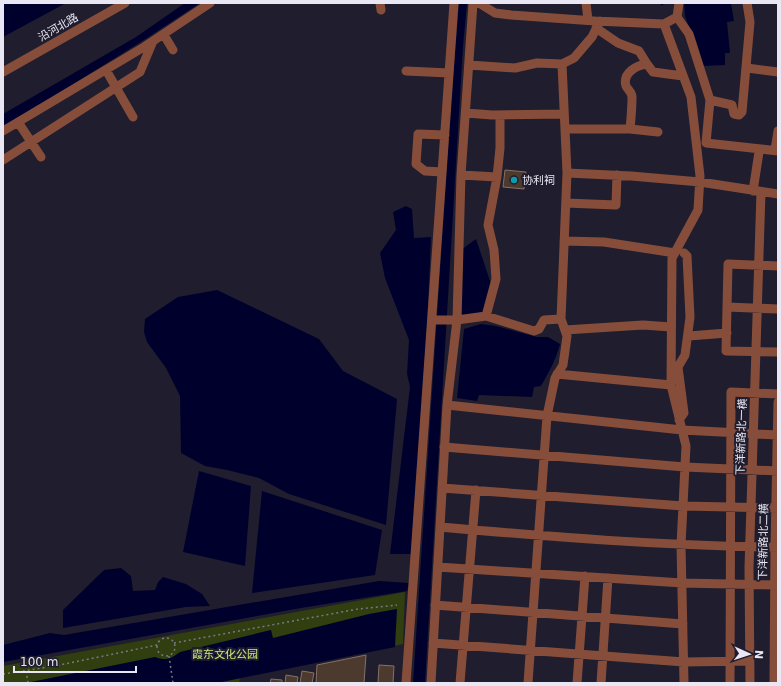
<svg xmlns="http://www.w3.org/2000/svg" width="781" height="686" viewBox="0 0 781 686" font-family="'DejaVu Sans','Noto Sans SC',sans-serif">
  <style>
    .green { fill: #303e10 }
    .water { fill: #00002d }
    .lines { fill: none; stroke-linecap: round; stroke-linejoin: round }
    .stream { stroke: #00002d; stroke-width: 2.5 }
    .building { fill: #4d3a2f; stroke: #867164 }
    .path { stroke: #7a7886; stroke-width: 1.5; stroke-dasharray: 2 3; stroke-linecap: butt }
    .minor { stroke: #864e3a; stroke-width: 9 }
    .culture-dot { fill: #0f9aa8; stroke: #201d2e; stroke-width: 1.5 }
    .labels { text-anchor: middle; stroke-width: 4; stroke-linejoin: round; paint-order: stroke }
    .street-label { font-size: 11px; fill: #e8e7f3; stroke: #201d2e }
    .poi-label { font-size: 11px; fill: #e8e7f3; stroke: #201d2e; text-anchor: start }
    .park-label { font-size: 11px; fill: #c7ed76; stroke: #201d2e }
  </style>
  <rect width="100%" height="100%" fill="#201d2e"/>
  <path class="green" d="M 405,592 L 403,644 L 240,678 L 239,683 L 3,683 L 3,666 Z"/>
  <path class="water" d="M 3,3 L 66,3 L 3,37 Z
    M 185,3 L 200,3 L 147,38 L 3,128 L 3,114 L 136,37 Z
    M 459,3 L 467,3 L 463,46 L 425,683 L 413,683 L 450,117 Z
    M 684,3 L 731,3 L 734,21 L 727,22 L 730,53 L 725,53 L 725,65 L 703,66 L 685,16 Z
    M 406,206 L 412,209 L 414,238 L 431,237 L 426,351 L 411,554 L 390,554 L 410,387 L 407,374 L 409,340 L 385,278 L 380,253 L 396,230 L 393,212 Z
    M 476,239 L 491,284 L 483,313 L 463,317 L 459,315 L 461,250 Z
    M 217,290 L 319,339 L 343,371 L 397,399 L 386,525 L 289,494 L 259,478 L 227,470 L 205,466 L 181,453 L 180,396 L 166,368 L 147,342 L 144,332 L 145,319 L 178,297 Z
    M 481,324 L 496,326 L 537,337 L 548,337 L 560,344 C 556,360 549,372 541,386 L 534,387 L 532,397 L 479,395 L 477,401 L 457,398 L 464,329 Z
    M 199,471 L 251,486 L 245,566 L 183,552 Z
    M 262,491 L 382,530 L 375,575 L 252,593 Z
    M 121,568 L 131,576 L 133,591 L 155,590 L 158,582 L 163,577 L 186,584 L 202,594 L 210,606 L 186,607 L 63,628 L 63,610 L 104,570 Z
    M 379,581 L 409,583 L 407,591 L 301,608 L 3,662 L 3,645 L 50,633 L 64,635 Z
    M 397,609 L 395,647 L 217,683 L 26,683 L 155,657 C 166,661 171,659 180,652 L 271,630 L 273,638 L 369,614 Z"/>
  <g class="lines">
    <path class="stream" d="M 661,3 L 662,4"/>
  </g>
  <path class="building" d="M 505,170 L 526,172 L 524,189 L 503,187 Z
    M 366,655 L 364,683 L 316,683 L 317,665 Z
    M 379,665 L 394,666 L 393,683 L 378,683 Z
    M 302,671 L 314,673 L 312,683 L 300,683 Z
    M 286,675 L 298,677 L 297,683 L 285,683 Z
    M 271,679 L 282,680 L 282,683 L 270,683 Z"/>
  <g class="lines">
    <path class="path" d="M157 647a9 9 0 1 1 18 0a9 9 0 1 1-18 0Z
      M 174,643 L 358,609 L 397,605
      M 169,656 L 173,683
      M 26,671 L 28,683
      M 3,674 L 55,666 L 157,645"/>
    <path class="minor" d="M 380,3 L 381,10
      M 479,3 L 495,13 L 511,15 L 595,21 L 664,24 L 691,97 L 700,176 L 698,210 L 672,258 L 671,385 L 686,446 L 681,545 L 684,683
      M 586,3 L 588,20
      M 677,17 L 689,34 L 710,100 L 706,143 L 761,149
      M 664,24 L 677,17 L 679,3
      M 596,28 L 618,43 L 639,51 L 647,64 C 637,65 622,73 626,86 C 628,90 632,92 632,97 C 632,108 631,119 630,129
      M 164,35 L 173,50
      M 647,64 L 653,72 L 683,76
      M 469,65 L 515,68 L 537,63 L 562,64
      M 747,68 L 778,72
      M 106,70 L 133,117
      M 406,71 L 449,73
      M 3,72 L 125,3
      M 710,100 L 732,105 L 734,114 L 739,115 L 742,112 L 750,22 L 747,3
      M 466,113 L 492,115 L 564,114
      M 18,122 L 41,157
      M 565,129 L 630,129 L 658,132
      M 3,131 L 144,47 L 210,3
      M 775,150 L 778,131
      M 3,160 L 140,72 L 153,41
      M 442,172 L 425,171 L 416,164 L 418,134 L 445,135
      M 567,173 L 631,176 L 700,182 L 778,194
      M 461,175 L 497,177
      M 753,191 L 759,152 L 761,149 L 778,151
      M 566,203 L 616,205 L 617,175
      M 564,241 L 604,242 L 675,253
      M 778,266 L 728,264 L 726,351 L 778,352
      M 727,307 L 778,309
      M 486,316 L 496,279 L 494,250 L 488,225 L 497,177 L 500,148 L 500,115
      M 432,320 L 457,320 L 486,316 L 534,331 L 539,329 L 544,320 L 561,319
      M 565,330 L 643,325 L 671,327
      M 689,336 L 727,333
      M 557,374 L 671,385
      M 447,405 L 682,430 L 778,435
      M 679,420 L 684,413 L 678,367 L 685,355 L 690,317 L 687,256 L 684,253
      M 444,447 L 685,467 L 778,471
      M 442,488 L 683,506 L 778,508
      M 440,527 C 552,537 665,546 778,547
      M 438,567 L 682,583 L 778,585
      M 435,605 L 683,624
      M 433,643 L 684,662 L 750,661
      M 406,683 L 454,3
      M 431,683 L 447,405 L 457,320 L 461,175 L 473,3
      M 460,683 L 476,490
      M 528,683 L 547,416 L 555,378 L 563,365 L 567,336 L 561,319 L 567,173 L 562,64 L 574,58 L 592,37 L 600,21
      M 577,683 L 585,576
      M 601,683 L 608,578
      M 730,683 L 731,392 L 778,394
      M 750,683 L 749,568 L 761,192
      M 774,683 L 775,547 L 778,402"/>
  </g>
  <circle class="culture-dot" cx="514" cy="180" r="4"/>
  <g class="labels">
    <g class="street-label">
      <text transform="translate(58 27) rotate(-30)" y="4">沿河北路</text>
      <text transform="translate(741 437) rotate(-88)" y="4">下洋新路北一横</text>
      <text transform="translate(763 542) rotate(-89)" y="4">下洋新路北二横</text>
    </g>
    <g class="poi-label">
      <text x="522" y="184">协利祠</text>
    </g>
    <g class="park-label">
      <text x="225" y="658">霞东文化公园</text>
    </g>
  </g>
  <rect width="781" height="686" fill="none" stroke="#e8e7f3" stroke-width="8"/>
  <g transform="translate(749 654) rotate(93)" stroke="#201d2e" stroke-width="3" paint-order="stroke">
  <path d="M0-3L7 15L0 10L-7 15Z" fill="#e8e7f3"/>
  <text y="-6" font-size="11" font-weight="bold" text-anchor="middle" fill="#e8e7f3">N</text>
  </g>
  <path d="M14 666v6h122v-6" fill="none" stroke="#e8e7f3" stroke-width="2"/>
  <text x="20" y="666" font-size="12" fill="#e8e7f3" stroke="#201d2e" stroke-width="3" paint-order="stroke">100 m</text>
</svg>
